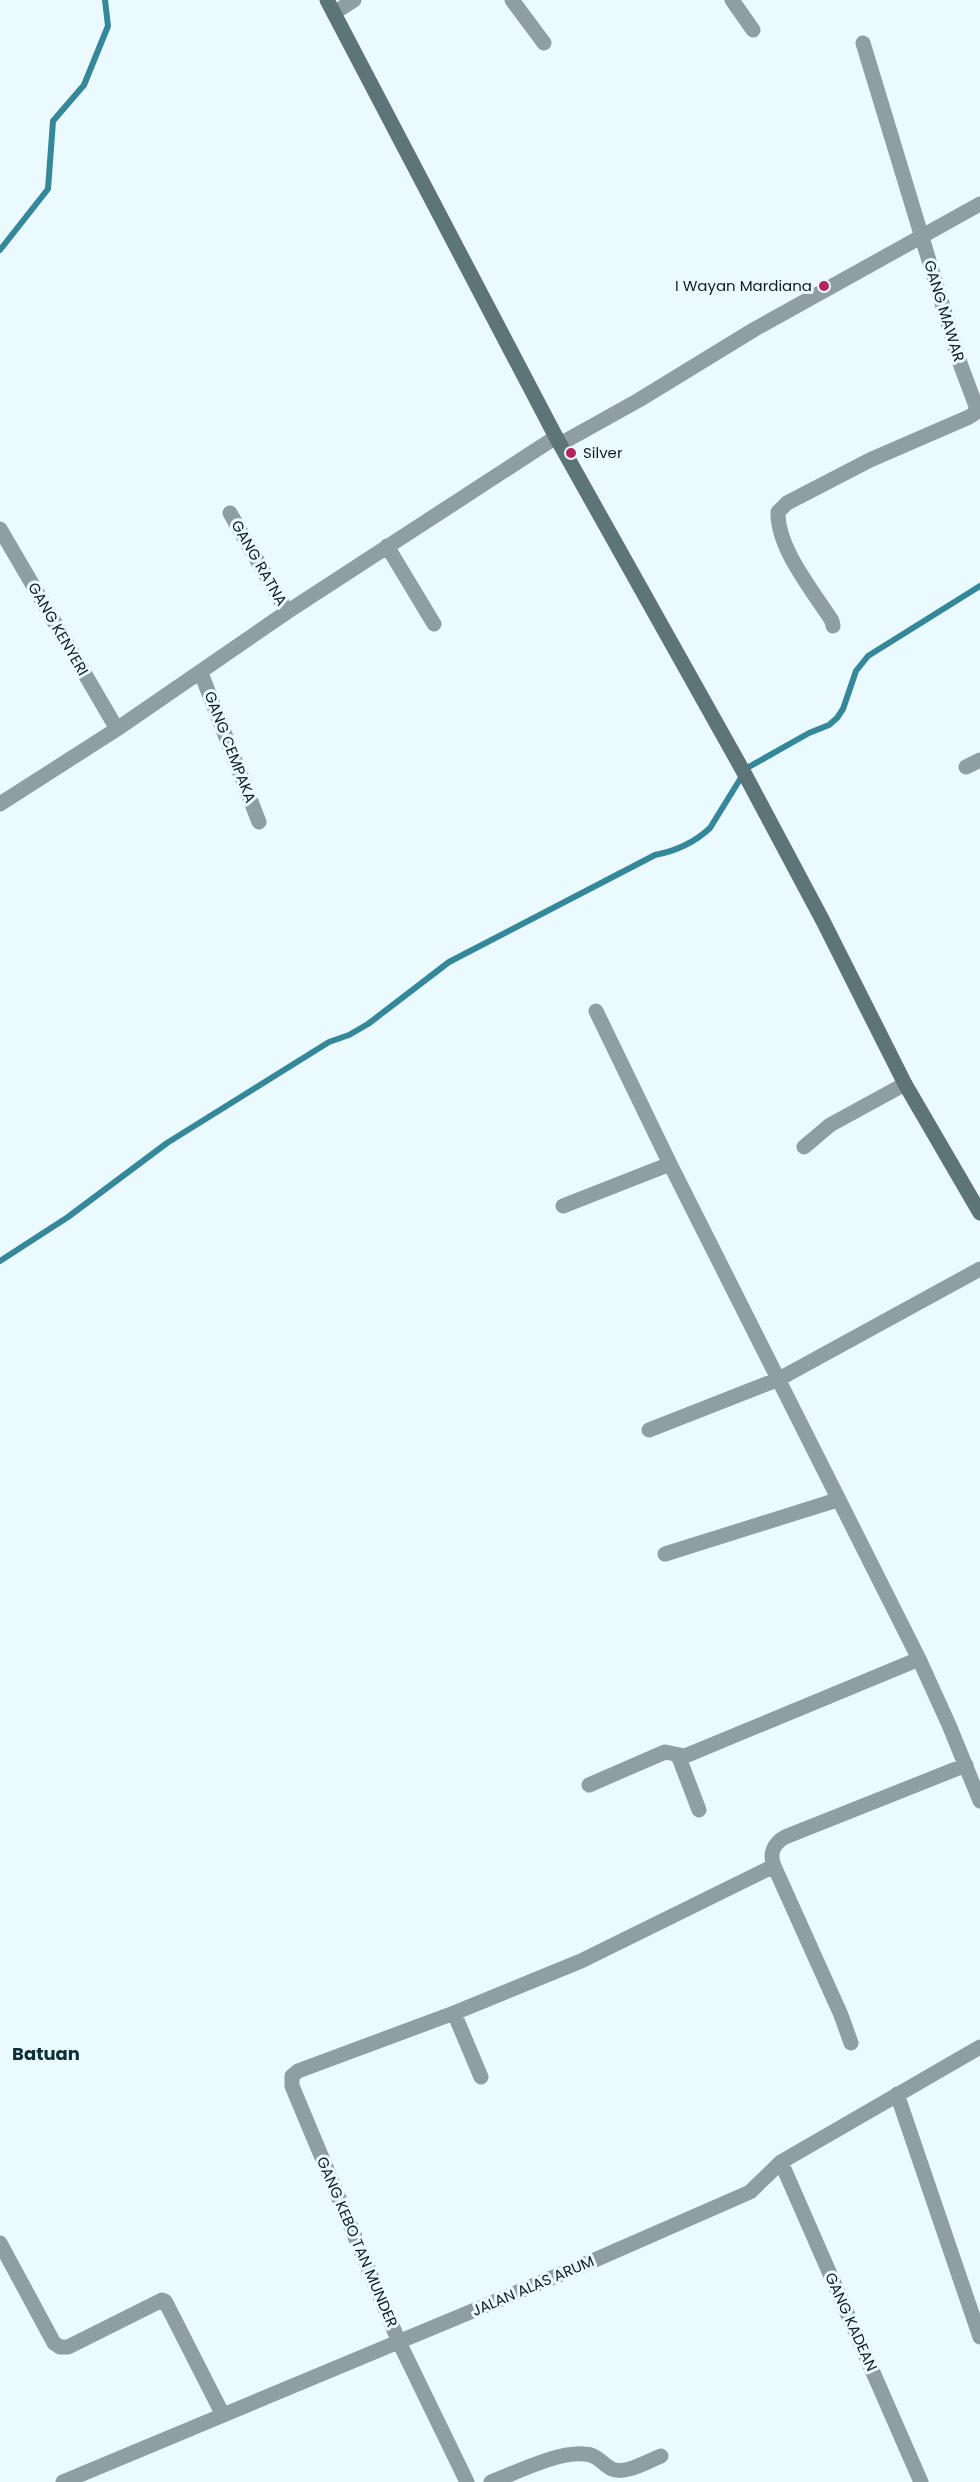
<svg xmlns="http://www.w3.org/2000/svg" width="980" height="2482" viewBox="0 0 980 2482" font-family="Poppins,sans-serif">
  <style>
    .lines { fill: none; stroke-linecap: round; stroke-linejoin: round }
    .stream { stroke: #348899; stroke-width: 6 }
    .minor { stroke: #8e9ea2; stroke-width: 15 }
    .secondary { stroke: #5d7479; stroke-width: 15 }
    .poi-dot { fill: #b3265d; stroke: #ebfafe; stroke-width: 2 }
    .labels { text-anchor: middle; stroke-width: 6; stroke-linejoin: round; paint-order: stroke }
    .poi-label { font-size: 15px; fill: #101e21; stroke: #ebfafe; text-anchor: end }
    .street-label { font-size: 15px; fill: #101e21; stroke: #ebfafe }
    .quarter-label { font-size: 18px; font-weight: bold; fill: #0d3138; stroke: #ebfafe }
  </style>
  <rect width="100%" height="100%" fill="#ebfafe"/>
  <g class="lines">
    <path class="stream" d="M 0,250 L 48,189 L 53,121 L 84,85 L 108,26 L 105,0
      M 0,1261 L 68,1217 L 167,1143 L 329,1042 L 349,1035 L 368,1024 L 449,962 L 655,855 C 676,851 694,843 710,828 L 747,768 L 809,733 L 829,725 L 837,718 L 843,709 L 856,671 L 868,656 L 980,586"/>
    <path class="minor" d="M 512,0 L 544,43
      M 732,0 L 753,30
      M 334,13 L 354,0
      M 560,444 L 639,400 L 755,329 L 980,204
      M 230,513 L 287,612
      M 0,529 L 117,729
      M 387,546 L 434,624
      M 833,626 L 832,621 C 813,591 777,548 778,512 L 787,503 L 870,460 L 969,417 L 975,413 L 976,406 L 961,366 L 863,43
      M 201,673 L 259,822
      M 966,767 L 980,760
      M 0,804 L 117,729 L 287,612 L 556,437
      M 596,1011 L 670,1164 L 919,1659 L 949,1725 L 980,1801
      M 804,1147 L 830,1125 L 905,1084
      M 563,1206 L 670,1164
      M 649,1430 L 779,1379 L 980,1269
      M 665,1554 L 837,1500
      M 678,1755 L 699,1810
      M 589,1785 L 665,1752 L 685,1756 L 919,1659
      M 454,2013 L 481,2077
      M 851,2043 L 841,2015 L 774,1866 C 769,1854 774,1843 785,1837 L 966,1765
      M 897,2094 L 980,2337
      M 781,2162 L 921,2482
      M 0,2243 L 54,2343 L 60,2347 L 68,2347 L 162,2300 L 165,2301 L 223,2415
      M 63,2482 L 597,2259 L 750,2192 L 781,2162 L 980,2047
      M 467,2482 L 399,2342 L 292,2086 L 292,2076 L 298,2071 L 454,2013 L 581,1961 L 774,1866
      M 491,2482 C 518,2472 556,2452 584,2454 C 597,2454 602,2464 612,2469 C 625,2475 648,2461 661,2456"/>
    <path class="secondary" d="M 327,0 L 556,437 L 742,769 L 823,921 L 905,1084 L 980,1213"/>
  </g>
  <g class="poi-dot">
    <circle cx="824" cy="286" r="6"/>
    <circle cx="571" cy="453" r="6"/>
  </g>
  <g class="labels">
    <g class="poi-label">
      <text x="812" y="291">I Wayan Mardiana</text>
      <text x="583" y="458" text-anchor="start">Silver</text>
    </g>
    <g class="street-label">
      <text transform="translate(944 311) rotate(73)" y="5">GANG MAWAR</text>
      <text transform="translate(259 563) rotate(60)" y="5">GANG RATNA</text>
      <text transform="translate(58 629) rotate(60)" y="5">GANG KENYERI</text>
      <text transform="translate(230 747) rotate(69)" y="5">GANG CEMPAKA</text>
      <text transform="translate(357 2242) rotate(67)" y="5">GANG KEBO TAN MUNDER</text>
      <text transform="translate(533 2286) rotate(-23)" y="5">JALAN ALAS ARUM</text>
      <text transform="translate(851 2322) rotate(66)" y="5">GANG KADEAN</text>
    </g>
    <g class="quarter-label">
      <text x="46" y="2060">Batuan</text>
    </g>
  </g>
</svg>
